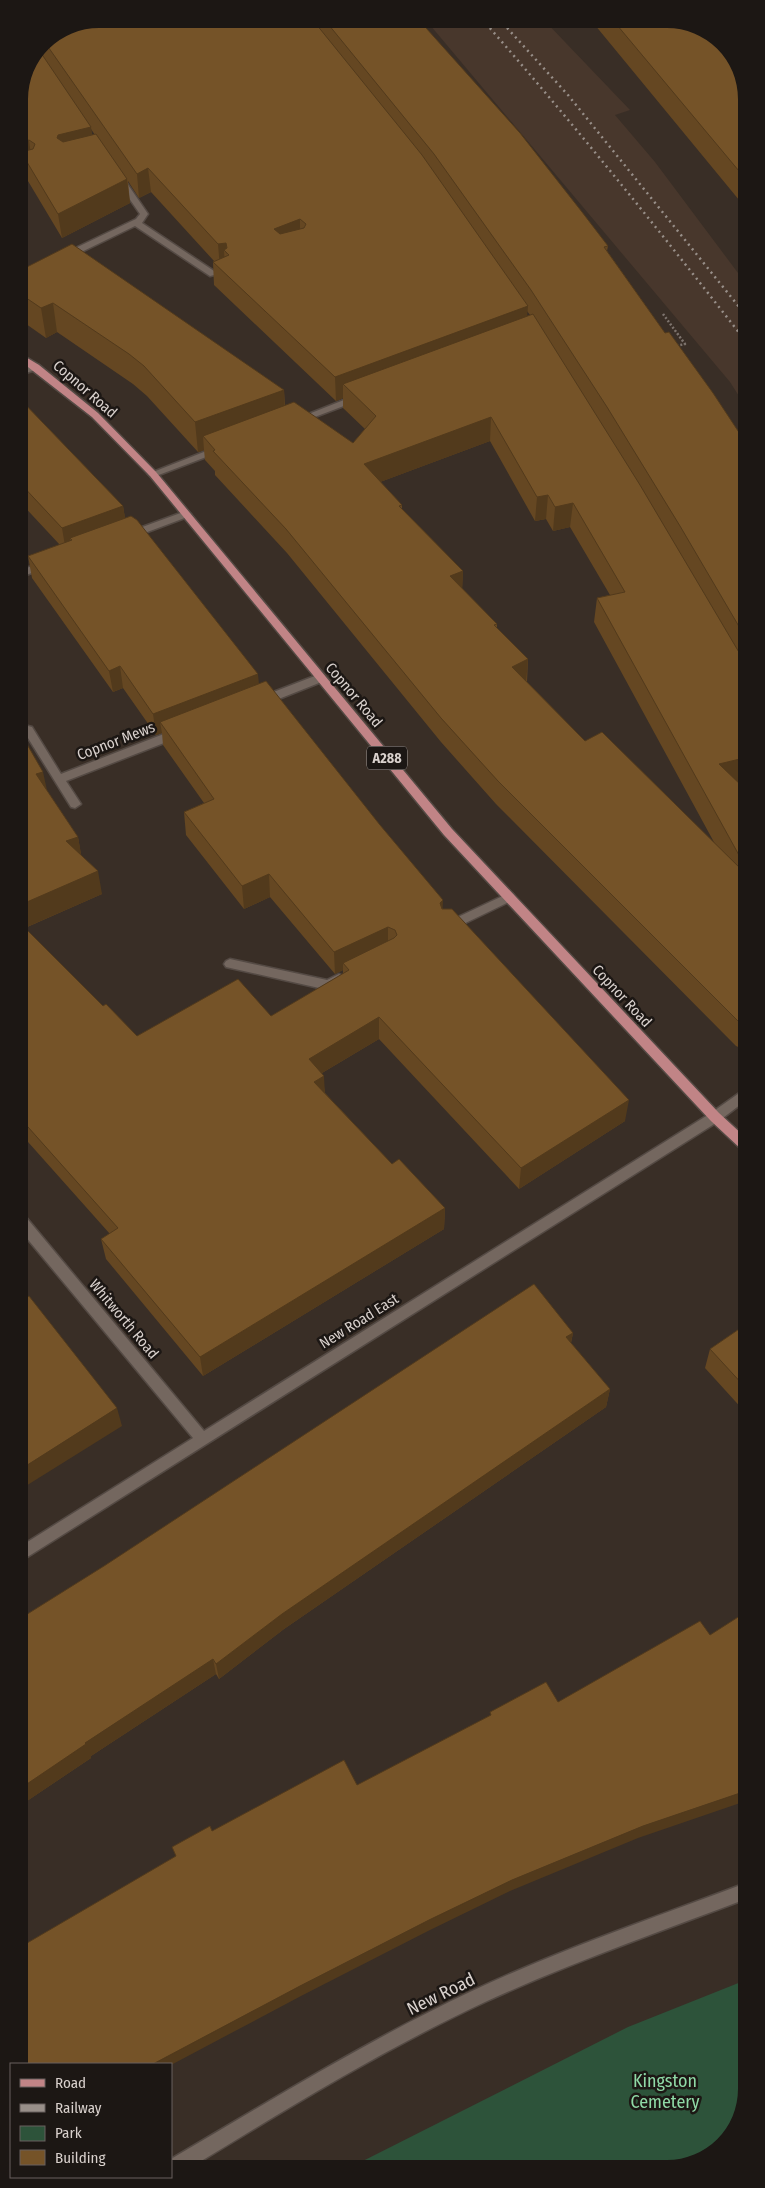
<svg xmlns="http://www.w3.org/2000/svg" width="765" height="2188" viewBox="0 0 765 2188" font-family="'Fira Sans Condensed',sans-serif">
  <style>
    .built { fill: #48372c }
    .green { fill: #2d533a }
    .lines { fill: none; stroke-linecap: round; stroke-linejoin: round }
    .minor-casing { stroke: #544a44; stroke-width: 3 }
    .major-casing { stroke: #544a44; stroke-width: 3 }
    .path { stroke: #7e746e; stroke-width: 2.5; stroke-dasharray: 2 2; stroke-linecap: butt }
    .minor { fill: #74675f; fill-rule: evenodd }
    .major { fill: #c18486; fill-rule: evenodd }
    .rail { stroke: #988f89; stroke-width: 2.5; stroke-dasharray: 2 4; stroke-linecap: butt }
    .wall { fill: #654722; fill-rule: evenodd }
    .shaded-wall { fill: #523a1c }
    .building { fill: #755328; stroke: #523a1c; fill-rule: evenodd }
    .labels { text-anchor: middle; stroke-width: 5; stroke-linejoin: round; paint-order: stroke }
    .shield { fill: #1c1714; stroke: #a09996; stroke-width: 1 }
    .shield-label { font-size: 14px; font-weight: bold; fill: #d9d1cd }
    .street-label { font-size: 15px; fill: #d9d1cd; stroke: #1c1714 }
    .near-street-label { font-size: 18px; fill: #d9d1cd; stroke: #1c1714 }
    .near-park-label { font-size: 18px; fill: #8fd9a6; stroke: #1c1714 }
  </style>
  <rect width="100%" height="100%" fill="#392e26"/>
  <path class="built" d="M 425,19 L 543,19 L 630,110 L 615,115 L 655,162 L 744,281 L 744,404 L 730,382 Z"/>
  <path class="green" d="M 746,1980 L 746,2090 L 730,2138 L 687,2166 L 349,2168 L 628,2027 Z"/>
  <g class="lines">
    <defs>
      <path id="minor" d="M 33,166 L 37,169 L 36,171 L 19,176 L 19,170 Z
        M 119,175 L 122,176 L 148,214 L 142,223 L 214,271 L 227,268 L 227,272 L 210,276 L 135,226 L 69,258 L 63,258 L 63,254 L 136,219 L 140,214 L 115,178 Z
        M 36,364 L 39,365 L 39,369 L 19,375 L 19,369 Z
        M 359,394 L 364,397 L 362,399 L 299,423 L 296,424 L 291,421 Z
        M 219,446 L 224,449 L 222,451 L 156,476 L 150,476 L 148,474 Z
        M 186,511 L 191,514 L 190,516 L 134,537 L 130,538 L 125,535 L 126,533 Z
        M 45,562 L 50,565 L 49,567 L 20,577 L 20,570 Z
        M 320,674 L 324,675 L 325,678 L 324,681 L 266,704 L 258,704 L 257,701 L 258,698 Z
        M 28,726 L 32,727 L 61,774 L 174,730 L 182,730 L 183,733 L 182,736 L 66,781 L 81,804 L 75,808 L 71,807 L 23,730 Z
        M 509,893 L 513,894 L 515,897 L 513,900 L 451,930 L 443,930 L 441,927 L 443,924 Z
        M 230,959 L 327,980 L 339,974 L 343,976 L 345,979 L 343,982 L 328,990 L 226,967 L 224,964 L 226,961 Z
        M 745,1089 L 745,1101 L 719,1121 L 21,1561 L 21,1546 L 193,1438 L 20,1230 L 20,1215 L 25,1216 L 204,1431 L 711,1113 Z
        M 746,1883 L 746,1899 C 659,1932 570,1963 485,2002 C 382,2050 285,2110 188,2169 L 171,2169 L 171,2159 C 270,2101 368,2040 472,1991 C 561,1949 654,1918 746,1883 Z"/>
      <path id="major" d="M 19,353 L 39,365 L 98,413 L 156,472 L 452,829 L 719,1113 L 745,1137 L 745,1150 L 741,1149 L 711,1121 L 444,835 L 150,476 L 92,417 L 19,360 Z"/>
    </defs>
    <use href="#minor" class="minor-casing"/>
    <use href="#major" class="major-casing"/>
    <path class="path" d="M 663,314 L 685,344 L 676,346"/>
    <use href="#minor" class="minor"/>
    <use href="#major" class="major"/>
    <path class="rail" d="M 482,19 C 573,123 659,230 744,339
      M 499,19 L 568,95 L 744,313"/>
  </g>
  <path class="wall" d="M 98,19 L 418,19 L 608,246 L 607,251 L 665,333 L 744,440 L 744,780 L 738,782 L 744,788 L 745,1050 L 736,1046 L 496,804 L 441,742 L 287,553 L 215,475 L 215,471 L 205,460 L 204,450 L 198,452 L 147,396 L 133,384 L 57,332 L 46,338 L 19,319 L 19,271 L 284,390 L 285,406 L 353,443 L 365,429 L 343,408 L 343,398 L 336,401 L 214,285 L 213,262 L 214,261 L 151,192 L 139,198 L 128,181 L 130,203 L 62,238 L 25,176 L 23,167 L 20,168 L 19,166 L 19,94 L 42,42 ZM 91,129 L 95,135 L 92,135 ZM 527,311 L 530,315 L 527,316 ZM 490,441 L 535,521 L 546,519 L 553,531 L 570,527 L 610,595 L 597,598 L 594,622 L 715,844 L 585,741 L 527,682 L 528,659 L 497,628 L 497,624 L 462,589 L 463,571 L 402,509 L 402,505 L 380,482 Z
    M 590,19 L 672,19 L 743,78 L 744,206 Z
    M 19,398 L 123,506 L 125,518 L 259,684 L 443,909 L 625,1121 L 519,1189 L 379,1039 L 322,1073 L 325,1093 L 392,1164 L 445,1208 L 444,1229 L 203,1376 L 106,1259 L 101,1239 L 110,1234 L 20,1133 L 20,732 L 46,789 L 78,837 L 81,855 L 102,894 L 25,928 L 103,1006 L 137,1036 L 271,1016 L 343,974 L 343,970 L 335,974 L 270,897 L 244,909 L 186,835 L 184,812 L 204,803 L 163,745 L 162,733 L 156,735 L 123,688 L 113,692 L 32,578 L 28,556 L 60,545 L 19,501 Z
    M 745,1325 L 745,1412 L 705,1368 L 710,1349 Z
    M 573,1333 L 571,1343 L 610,1389 L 606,1407 L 284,1629 L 219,1679 L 216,1674 L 91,1756 L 91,1758 L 21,1805 Z
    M 745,1421 L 745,1437 L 741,1433 Z"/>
  <path class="shaded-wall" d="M 91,127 L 94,151 L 60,161 L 57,138 L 58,135 Z
    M 29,140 L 32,164 L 21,152 L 23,167 L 20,168 L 19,162 L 19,143 Z
    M 148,168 L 151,192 L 139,198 L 137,174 Z
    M 127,179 L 130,203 L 62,238 L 58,214 Z
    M 300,219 L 300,243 L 275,253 L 274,229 Z
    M 226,243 L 227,254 L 224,250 L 225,267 L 220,268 L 218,244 Z
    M 53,303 L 57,332 L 46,338 L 41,308 Z
    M 528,306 L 526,330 L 343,384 L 343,398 L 336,401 L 335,377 Z
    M 284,390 L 285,420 L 203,436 L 204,450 L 198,452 L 195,422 Z
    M 491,417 L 490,441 L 364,488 L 364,464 Z
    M 548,495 L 546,519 L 535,521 L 537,497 Z
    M 573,503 L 570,527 L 553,531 L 555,507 Z
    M 123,506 L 127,530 L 72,540 L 70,538 L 72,550 L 66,552 L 62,528 Z
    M 463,571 L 462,595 L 450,576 Z
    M 528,659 L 526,683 L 512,667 Z
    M 120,666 L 123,688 L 113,692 L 109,671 Z
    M 258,674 L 260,695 L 160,722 L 162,733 L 156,735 L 153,714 Z
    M 744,758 L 744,780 L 715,787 L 719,764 Z
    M 43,772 L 48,795 L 36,774 Z
    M 78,837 L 82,859 L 66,841 Z
    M 98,871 L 102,894 L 20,930 L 20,905 Z
    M 269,874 L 270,897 L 244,909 L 242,886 Z
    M 443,900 L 442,922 L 440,903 Z
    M 388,927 L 388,949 L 343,963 L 343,970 L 335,974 L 334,952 Z
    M 379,1017 L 379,1039 L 310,1080 L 309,1059 Z
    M 324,1076 L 325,1097 L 314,1082 Z
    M 629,1100 L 625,1121 L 519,1189 L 521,1168 Z
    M 445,1208 L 444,1229 L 203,1376 L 200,1357 Z
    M 573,1333 L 569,1351 L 566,1337 Z
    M 610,1389 L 606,1407 L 284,1629 L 219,1679 L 216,1664 L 282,1614 Z
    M 117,1408 L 122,1426 L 21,1489 L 21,1469 Z
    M 213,1659 L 216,1674 L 91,1756 L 91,1758 L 21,1805 L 21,1788 L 85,1743 Z
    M 746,1791 L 746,1801 L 638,1838 L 510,1891 L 428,1931 L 301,1996 L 171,2065 L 171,2064 L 153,2064 L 300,1986 L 429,1920 L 512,1880 L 643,1826 Z"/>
  <path class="building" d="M 98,19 L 312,19 L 422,155 L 528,306 L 335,377 L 213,262 L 229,255 L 224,250 L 227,248 L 226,243 L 218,244 L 148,168 L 137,174 L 44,41 ZM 300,219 L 306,224 L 304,228 L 280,234 L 274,229 Z
    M 324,19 L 418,19 L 520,133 L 582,212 L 608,246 L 604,247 L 665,333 L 669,332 L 713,393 L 744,440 L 744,635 L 680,526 L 607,407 L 531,290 L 434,154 Z
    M 612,19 L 672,19 L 719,38 L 743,78 L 744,177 Z
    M 39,50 L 91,127 L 58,135 L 57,138 L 63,142 L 96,134 L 127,179 L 58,214 L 21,152 L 33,149 L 35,144 L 29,140 L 19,143 L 19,94 Z
    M 72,244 L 284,390 L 195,422 L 144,366 L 129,354 L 53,303 L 41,308 L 19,293 L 19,271 Z
    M 533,314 L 640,485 L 743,659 L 744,660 L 744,758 L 719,764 L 744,788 L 745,866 L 597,598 L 625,592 L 573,503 L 555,507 L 548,495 L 537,497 L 491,417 L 364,464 L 402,505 L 399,506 L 463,571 L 450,576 L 497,624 L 494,625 L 528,659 L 512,667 L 585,741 L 602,732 L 745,873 L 745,1026 L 741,1024 L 498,781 L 441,718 L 286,529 L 213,451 L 215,450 L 203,436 L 294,402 L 353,443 L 376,416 L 343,384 Z
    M 19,398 L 123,506 L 62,528 L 19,482 Z
    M 131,516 L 137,520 L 258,674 L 153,714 L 120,666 L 109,671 L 28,556 L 72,540 L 70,538 Z
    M 266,681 L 380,825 L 443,900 L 440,903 L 442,909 L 452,909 L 629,1100 L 521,1168 L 379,1017 L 309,1059 L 324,1076 L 314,1082 L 392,1164 L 399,1159 L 445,1208 L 200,1357 L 101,1239 L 118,1228 L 20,1118 L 20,923 L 103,1006 L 106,1004 L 137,1036 L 238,979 L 271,1016 L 349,970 L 343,963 L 394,938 L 397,935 L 395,930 L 388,927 L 334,952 L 269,874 L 242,886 L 184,812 L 214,799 L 160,722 Z
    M 20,732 L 43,772 L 36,774 L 78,837 L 66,841 L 98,871 L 20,905 Z
    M 534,1284 L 573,1333 L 566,1337 L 610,1389 L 282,1614 L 216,1664 L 213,1659 L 85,1743 L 86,1744 L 21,1788 L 21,1618 L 104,1566 Z
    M 29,1296 L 117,1408 L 21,1469 L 20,1300 L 21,1301 Z
    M 745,1325 L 745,1387 L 710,1349 Z
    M 746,1612 L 746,1791 L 643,1826 L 512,1880 L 429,1920 L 300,1986 L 153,2064 L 21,2064 L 21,1945 L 22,1946 L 176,1856 L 172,1847 L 210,1826 L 212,1831 L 344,1760 L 357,1785 L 491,1715 L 490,1712 L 546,1682 L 558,1702 L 700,1621 L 710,1635 Z"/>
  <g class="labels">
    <rect class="shield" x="367" y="746.5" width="40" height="23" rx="4"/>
    <g class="shield-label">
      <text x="387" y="763">A288</text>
    </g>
    <g class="street-label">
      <text transform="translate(85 389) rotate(41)" y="5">Copnor Road</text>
      <text transform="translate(354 695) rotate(50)" y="5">Copnor Road</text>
      <text transform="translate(116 741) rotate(-21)" y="5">Copnor Mews</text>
      <text transform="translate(622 996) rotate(47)" y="5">Copnor Road</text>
      <text transform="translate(124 1319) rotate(50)" y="5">Whitworth Road</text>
      <text transform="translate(359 1321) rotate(-32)" y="5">New Road East</text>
    </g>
    <g class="near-street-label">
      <text transform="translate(441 1994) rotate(-26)" y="6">New Road</text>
    </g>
    <g class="near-park-label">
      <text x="665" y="2087">Kingston<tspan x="665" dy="21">Cemetery</tspan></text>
    </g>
  </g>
  <path d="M0 0H765V2188H0ZM99 28H667A71 71 0 0 1 738 99V2089A71 71 0 0 1 667 2160H99A71 71 0 0 1 28 2089V99A71 71 0 0 1 99 28Z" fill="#1c1714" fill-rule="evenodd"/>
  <rect x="10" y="2063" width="162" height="115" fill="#1c1714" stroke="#68615e"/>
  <rect x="20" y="2079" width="25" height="8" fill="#c18486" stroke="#68615e"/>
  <text x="55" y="2088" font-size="15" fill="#d9d1cd">Road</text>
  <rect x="20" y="2104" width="25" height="8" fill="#988f89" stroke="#68615e"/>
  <text x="55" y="2113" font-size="15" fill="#d9d1cd">Railway</text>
  <rect x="20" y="2126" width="25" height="15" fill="#2d533a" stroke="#68615e"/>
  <text x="55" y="2138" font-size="15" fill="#d9d1cd">Park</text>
  <rect x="20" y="2150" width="25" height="15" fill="#755328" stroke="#68615e"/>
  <text x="55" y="2163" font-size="15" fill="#d9d1cd">Building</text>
</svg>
